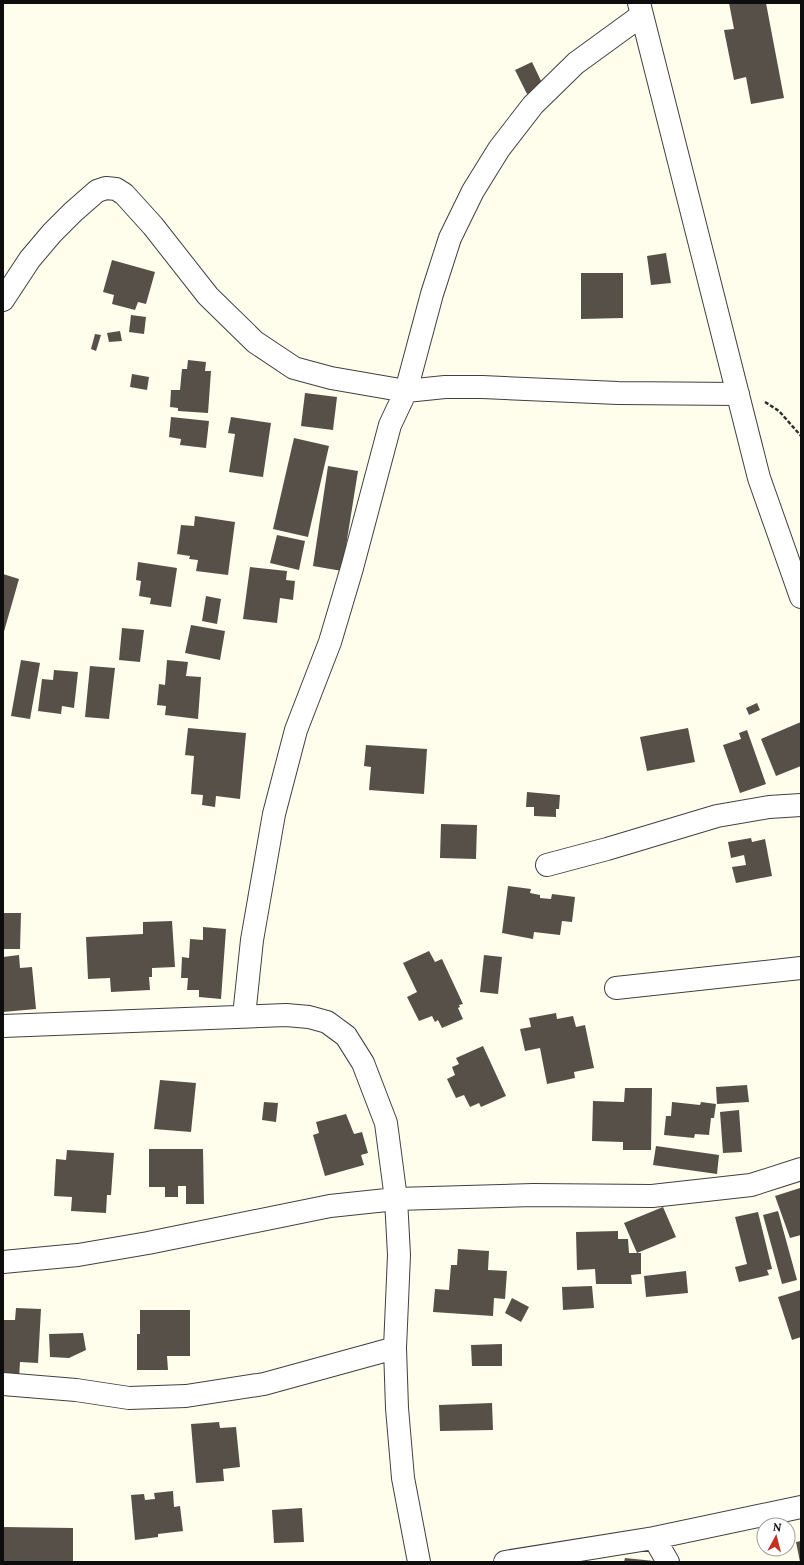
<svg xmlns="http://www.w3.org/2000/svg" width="804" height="1565" viewBox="0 0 804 1565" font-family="Lora,serif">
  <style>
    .building { fill: #565049 }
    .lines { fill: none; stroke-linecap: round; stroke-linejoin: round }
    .minor-casing { stroke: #404040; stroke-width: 24 }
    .path { stroke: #2f2f2f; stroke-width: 2.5; stroke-dasharray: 4 2; stroke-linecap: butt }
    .minor { stroke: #fff; stroke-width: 22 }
  </style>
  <rect width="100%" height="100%" fill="#fffeed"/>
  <path class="building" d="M 729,3 L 766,3 L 784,98 L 751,104 L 746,77 L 734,80 L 724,30 L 734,29 Z
    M 532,62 L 543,85 L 527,94 L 515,70 Z
    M 666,253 L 671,283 L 651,285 L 647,256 Z
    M 112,260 L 155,272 L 146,304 L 138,302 L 135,310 L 112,304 L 114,295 L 103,292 Z
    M 581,273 L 623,273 L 623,318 L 581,319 Z
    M 131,315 L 146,317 L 144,334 L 129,332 Z
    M 120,331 L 122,341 L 109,342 L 107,333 Z
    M 95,334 L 101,335 L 96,351 L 91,349 Z
    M 188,360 L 206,362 L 205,371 L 211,371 L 208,413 L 178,411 L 178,408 L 170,407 L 171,390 L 180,390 L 182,369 L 187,369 Z
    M 132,374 L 149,377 L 147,390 L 130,387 Z
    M 305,393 L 337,397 L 333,430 L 301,426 Z
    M 171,417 L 209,421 L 206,448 L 180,445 L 181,439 L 169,437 Z
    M 231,417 L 271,423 L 263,477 L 229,472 L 235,434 L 228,433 Z
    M 294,438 L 329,446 L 308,537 L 273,529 Z
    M 328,466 L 358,471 L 342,571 L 313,566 Z
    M 195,516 L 235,522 L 228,575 L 196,571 L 198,560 L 189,559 L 190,556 L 177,554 L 181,525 L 194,526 Z
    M 277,535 L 305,541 L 299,570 L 270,563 Z
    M 138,562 L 177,568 L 171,607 L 150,604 L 151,598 L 139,596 L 141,581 L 136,580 Z
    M 250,567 L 287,571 L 286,580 L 295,581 L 293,600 L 280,598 L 277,623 L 243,619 Z
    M 3,574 L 19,579 L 3,635 Z
    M 206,596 L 221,599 L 217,624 L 202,621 Z
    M 191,625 L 225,631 L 220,660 L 185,653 Z
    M 122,628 L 144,630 L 140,662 L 119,660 Z
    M 21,660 L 40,663 L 30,719 L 11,716 Z
    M 167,660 L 188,662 L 186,676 L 201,677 L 198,719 L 165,715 L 166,706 L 157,705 L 159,684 L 165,685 Z
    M 90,666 L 115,668 L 109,719 L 85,717 Z
    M 54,670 L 78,672 L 74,708 L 62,706 L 61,714 L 38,711 L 42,679 L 53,680 Z
    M 757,703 L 760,710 L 749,715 L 746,708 Z
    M 801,722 L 801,766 L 776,776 L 761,739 Z
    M 188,728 L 246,733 L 240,799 L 216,796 L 215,807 L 202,805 L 203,795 L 191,794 L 194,756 L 185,755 Z
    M 688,728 L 695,762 L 647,771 L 640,737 Z
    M 747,730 L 766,784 L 740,793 L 723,745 L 741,739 L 739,733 Z
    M 366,745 L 427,749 L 424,794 L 369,790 L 371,767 L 364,766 Z
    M 527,792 L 560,795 L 559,809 L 556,809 L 556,817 L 534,816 L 534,807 L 526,807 Z
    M 441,824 L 477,825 L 476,859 L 440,858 Z
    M 751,838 L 752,842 L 765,839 L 772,876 L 736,883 L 732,867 L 746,865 L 744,855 L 731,858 L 728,842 Z
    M 508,886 L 531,889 L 530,893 L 540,895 L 540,898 L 551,899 L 552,894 L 575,897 L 572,922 L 562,921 L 560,935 L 534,932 L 533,939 L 502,933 Z
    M 3,913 L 21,913 L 20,949 L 3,949 Z
    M 172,921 L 175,967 L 152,968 L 152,977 L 149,977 L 150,990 L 111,992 L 110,978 L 88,979 L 86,937 L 143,934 L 143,922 Z
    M 203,927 L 226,929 L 221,999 L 199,997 L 199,990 L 187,990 L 188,978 L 181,978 L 182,957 L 189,958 L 190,939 L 203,940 Z
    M 429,951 L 435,962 L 442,959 L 463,1004 L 459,1005 L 460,1007 L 458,1008 L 463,1019 L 442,1028 L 438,1020 L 435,1022 L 432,1016 L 419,1021 L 407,997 L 417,992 L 403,963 Z
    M 19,955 L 20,968 L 32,967 L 36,1009 L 3,1012 L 3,957 Z
    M 484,955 L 502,957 L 498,994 L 480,992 Z
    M 556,1013 L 557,1019 L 573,1016 L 576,1027 L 585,1025 L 594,1068 L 574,1072 L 575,1078 L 547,1084 L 540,1048 L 525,1051 L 520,1029 L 531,1027 L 529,1018 Z
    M 483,1046 L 506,1096 L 481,1107 L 479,1103 L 470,1107 L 464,1095 L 456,1098 L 447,1079 L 455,1075 L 452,1067 L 459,1064 L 456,1058 Z
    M 160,1080 L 196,1083 L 191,1132 L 154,1129 Z
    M 747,1085 L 749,1102 L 717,1104 L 716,1087 Z
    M 625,1088 L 652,1088 L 651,1150 L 623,1150 L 623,1142 L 592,1141 L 593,1101 L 624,1102 Z
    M 264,1102 L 278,1103 L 276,1122 L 262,1120 Z
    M 672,1102 L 700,1105 L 701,1102 L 716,1104 L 714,1118 L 711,1118 L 709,1135 L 695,1134 L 694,1138 L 664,1135 L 666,1116 L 671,1116 Z
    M 739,1110 L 742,1152 L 723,1153 L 720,1112 Z
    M 346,1114 L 354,1134 L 362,1132 L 368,1153 L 361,1155 L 364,1165 L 325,1176 L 313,1135 L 319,1133 L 316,1122 Z
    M 656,1146 L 719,1155 L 717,1174 L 653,1165 Z
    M 149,1149 L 203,1149 L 204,1204 L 186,1204 L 186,1186 L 178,1186 L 178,1197 L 165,1197 L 165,1187 L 149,1187 Z
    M 67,1150 L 114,1153 L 111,1195 L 107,1195 L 106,1213 L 71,1211 L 72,1197 L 54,1196 L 56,1159 L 66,1160 Z
    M 800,1188 L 801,1192 L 801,1235 L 790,1238 L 775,1196 Z
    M 663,1207 L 676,1237 L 637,1253 L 624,1223 Z
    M 778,1211 L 797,1280 L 782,1284 L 763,1215 Z
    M 758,1212 L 772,1269 L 767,1270 L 769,1275 L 739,1282 L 735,1267 L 747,1264 L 735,1217 Z
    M 618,1231 L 618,1239 L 628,1239 L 629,1253 L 641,1253 L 641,1274 L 631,1275 L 632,1284 L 596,1284 L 595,1269 L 577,1270 L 576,1232 Z
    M 458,1249 L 489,1251 L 488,1270 L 507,1271 L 505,1299 L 494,1298 L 493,1316 L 433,1312 L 435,1289 L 449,1290 L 451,1265 L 457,1265 Z
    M 686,1271 L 688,1293 L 646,1297 L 644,1276 Z
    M 592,1286 L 594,1308 L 563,1310 L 562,1287 Z
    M 801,1290 L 801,1337 L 792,1340 L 778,1297 Z
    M 512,1298 L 529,1307 L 521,1322 L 505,1313 Z
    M 16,1308 L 41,1309 L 38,1363 L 20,1362 L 19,1379 L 3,1378 L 3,1320 L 15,1320 Z
    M 140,1310 L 190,1310 L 190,1356 L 167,1356 L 168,1370 L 137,1370 L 137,1334 L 140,1334 Z
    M 83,1333 L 86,1350 L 69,1358 L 50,1357 L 49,1334 Z
    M 502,1344 L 502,1366 L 472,1366 L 471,1345 Z
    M 492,1403 L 493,1430 L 440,1431 L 439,1405 Z
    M 219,1422 L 220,1428 L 236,1427 L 240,1467 L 223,1469 L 224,1481 L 196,1483 L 191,1424 Z
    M 173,1491 L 174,1507 L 180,1506 L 183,1531 L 158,1534 L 158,1537 L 135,1540 L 131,1495 L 144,1494 L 145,1500 L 155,1499 L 154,1493 Z
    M 302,1508 L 304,1542 L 274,1543 L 272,1510 Z
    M 3,1527 L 73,1528 L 73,1562 L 3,1562 Z
    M 801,1541 L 801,1562 L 800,1562 L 796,1542 Z
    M 625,1558 L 654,1561 L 654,1562 L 624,1562 Z"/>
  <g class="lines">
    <defs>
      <path id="minor" d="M 639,3 L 759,478 L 801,597
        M 3,300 L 30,259 L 52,233 L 73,212 L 97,191 L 106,188 L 116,189 L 124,194 L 153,226 L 208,296 L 255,342 L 294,368 L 331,378 L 406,391 L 445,387 L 482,387 L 618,393 L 738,394
        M 547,865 L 607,849 L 717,816 L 769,807 L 801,805
        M 616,988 L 801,968
        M 244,1016 L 252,940 L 274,814 L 296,730 L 330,642 L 352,568 L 390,425 L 406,391 L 432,294 L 450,238 L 473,191 L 499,149 L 533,105 L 576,63 L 642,15
        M 3,1026 L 286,1015 L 309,1017 L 327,1022 L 346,1036 L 363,1063 L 386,1123 L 396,1199 L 399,1255 L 395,1348 L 397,1408 L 403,1478 L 419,1562
        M 3,1262 L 78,1255 L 148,1243 L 330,1206 L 396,1199 L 533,1195 L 652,1196 L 751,1185 L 801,1169
        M 3,1384 L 76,1390 L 129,1398 L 186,1396 L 264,1384 L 395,1348
        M 654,1538 L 668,1562
        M 505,1562 L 654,1538 L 801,1507"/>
    </defs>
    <use href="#minor" class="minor-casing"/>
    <path class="path" d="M 765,402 L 779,411 L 801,436"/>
    <use href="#minor" class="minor"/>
  </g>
  <rect width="804" height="1565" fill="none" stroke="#0d0d0d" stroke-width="8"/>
  <g transform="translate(776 1537) rotate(7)"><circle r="19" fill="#ffffff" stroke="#9e9e9e"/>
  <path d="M0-3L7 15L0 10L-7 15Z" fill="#c4311e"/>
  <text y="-6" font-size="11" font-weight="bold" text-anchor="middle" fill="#0d0d0d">N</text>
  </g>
</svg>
